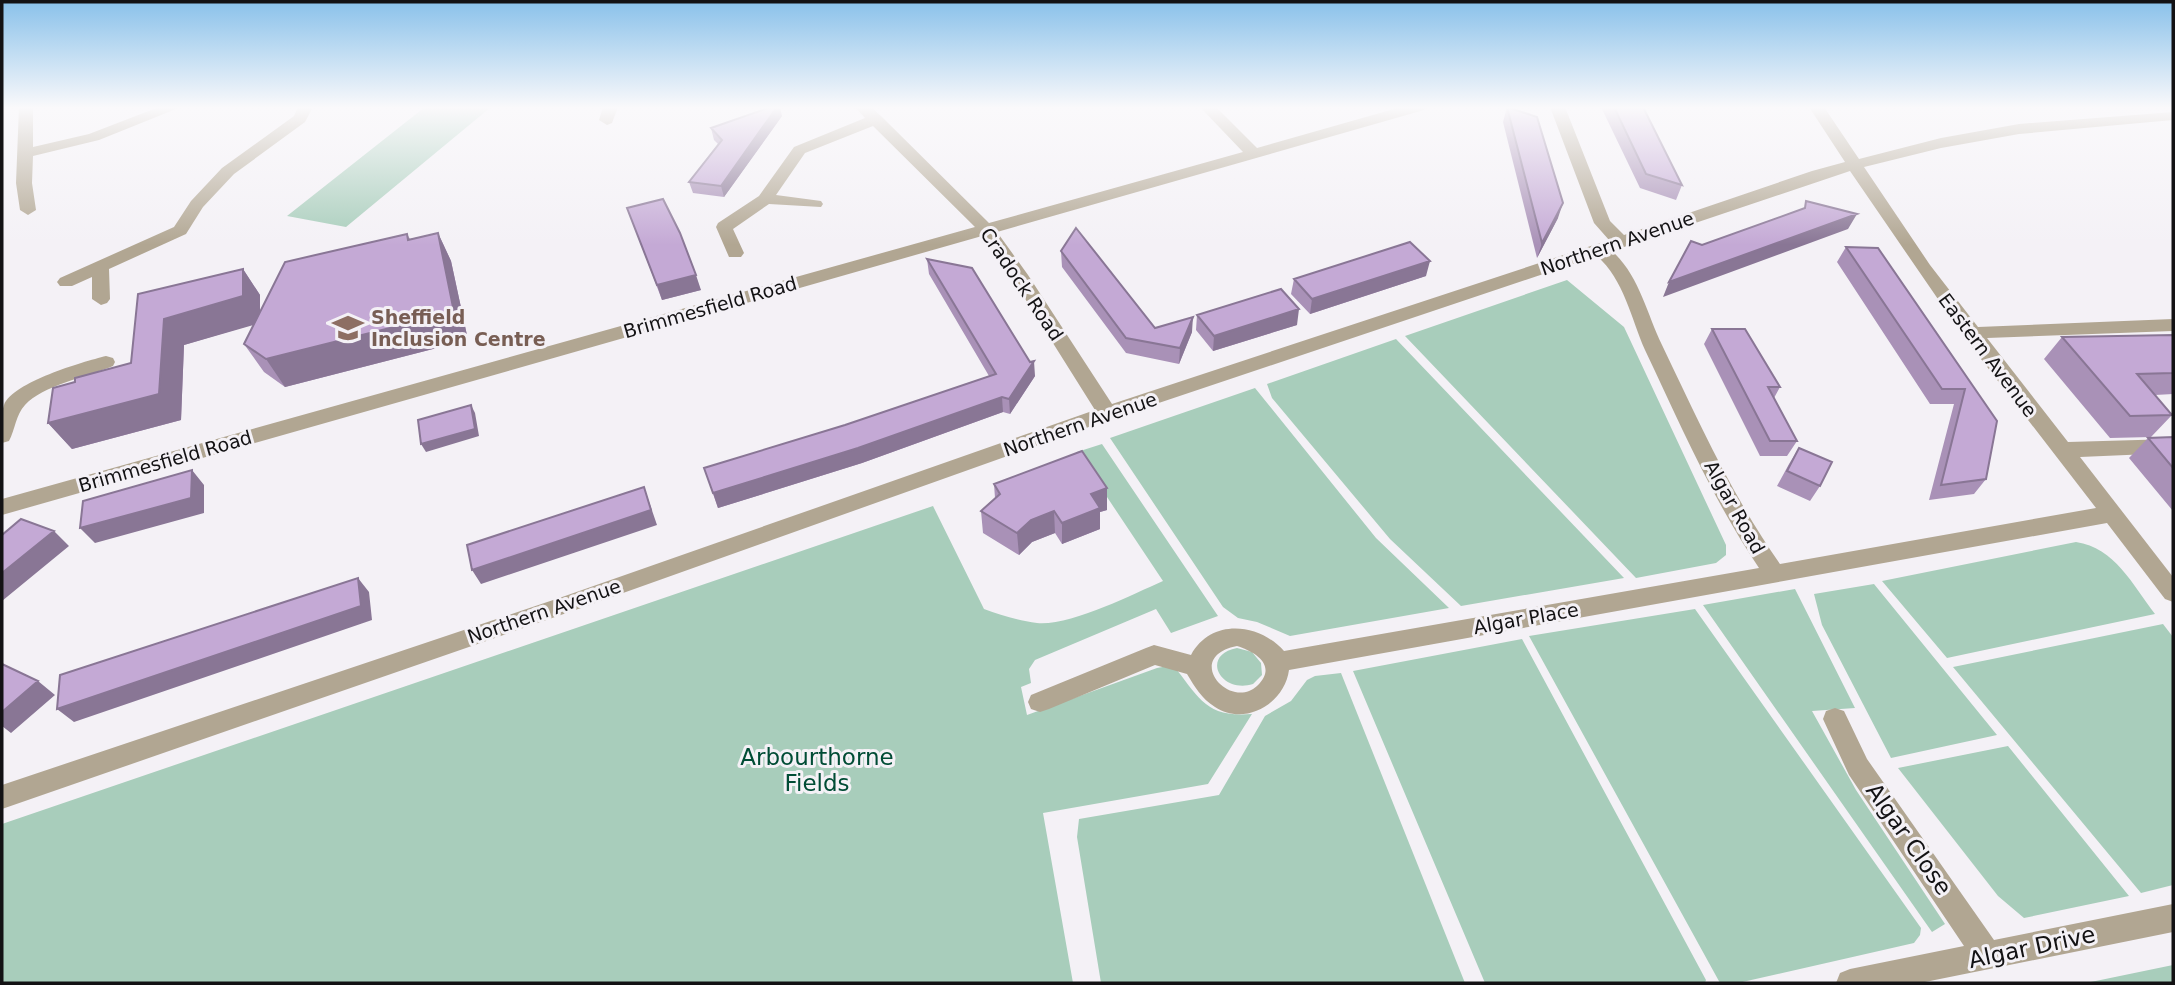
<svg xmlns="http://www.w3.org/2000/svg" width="2175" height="985" viewBox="0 0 2175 985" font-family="'DejaVu Sans',sans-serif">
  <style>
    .green { fill: #a8cdbb }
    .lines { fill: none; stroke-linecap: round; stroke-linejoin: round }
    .minor { fill: #b1a692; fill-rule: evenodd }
    .wall { fill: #a991b7 }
    .shaded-wall { fill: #897695 }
    .building { fill: #c4a9d5; stroke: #897695; stroke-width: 2 }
    .labels { text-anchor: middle; stroke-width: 6; stroke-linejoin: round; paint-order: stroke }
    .street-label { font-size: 19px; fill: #131214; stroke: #f4f1f6 }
    .education-label { font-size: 19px; font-weight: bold; fill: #785e54; stroke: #f4f1f6; text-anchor: start }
    .near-park-label { font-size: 23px; fill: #004c35; stroke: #f4f1f6 }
    .near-street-label { font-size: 23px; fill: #131214; stroke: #f4f1f6 }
  </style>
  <rect width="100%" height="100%" fill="#f4f1f6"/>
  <path class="green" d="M 425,107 L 491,107 L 346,227 L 287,216 Z
    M 1567,280 L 1624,327 L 1726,545 L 1726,555 L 1716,563 L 1636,578 L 1405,336 Z
    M 1396,339 L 1624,578 L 1461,606 L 1390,539 L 1272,398 L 1267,384 Z
    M 1255,388 L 1376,538 L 1449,608 L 1290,636 L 1257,622 L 1238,618 L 1223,607 L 1110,438 Z
    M 1102,444 L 1218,616 L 1171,633 L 1156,609 L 1035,660 L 1029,669 L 1031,683 L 1021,687 L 1027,715 L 1157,668 L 1173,665 C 1199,697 1205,718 1252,714 L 1208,784 L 1043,813 L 1073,983 L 2,983 L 2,824 L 933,506 L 984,609 C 1001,615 1019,621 1037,623 C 1071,626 1131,595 1163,581 L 1077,452 Z
    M 2076,542 C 2115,548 2132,584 2155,614 L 1947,658 L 1882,581 Z
    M 1874,584 L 1997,735 L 1891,758 L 1822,625 L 1814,594 Z
    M 1795,589 L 1855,708 L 1812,711 L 1856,790 L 1945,924 L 1932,932 L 1703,605 Z
    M 1695,609 L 1921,928 L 1920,935 L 1914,943 L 1738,983 L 1720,983 L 1529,636 Z
    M 2163,624 L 2173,637 L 2173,885 L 2141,893 L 1953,667 Z
    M 1522,639 L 1706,980 L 1705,983 L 1485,983 L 1353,671 Z
    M 1237,648 L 1252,652 L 1261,663 L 1262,675 L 1253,684 C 1220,694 1200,655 1237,648 Z
    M 1341,673 L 1465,983 L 1101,983 L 1077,837 L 1079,819 L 1219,795 L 1265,716 L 1291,701 L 1307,680 L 1315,676 Z
    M 2008,746 L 2129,896 L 2024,918 L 1998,896 L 1898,768 Z
    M 2173,965 L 2173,983 L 2086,983 Z"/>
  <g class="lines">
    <path class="minor" d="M 19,107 L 33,107 L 33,147 L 89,134 L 159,107 L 181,107 L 99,140 L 33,156 L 32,183 L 36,210 L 28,215 L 20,210 L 16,183 Z
      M 298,107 L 313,107 L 305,122 L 234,174 L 203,207 L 186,234 L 109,269 L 110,299 L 107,303 L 101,305 L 92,299 L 92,277 L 72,286 L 60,286 L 57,282 L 60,278 L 174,227 L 191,201 L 222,168 L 294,116 Z
      M 603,107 L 618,107 L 612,123 L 607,125 L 599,120 Z
      M 855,107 L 871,107 L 881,116 L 989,223 L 1243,152 L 1200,107 L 1216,107 L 1257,148 L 1401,107 L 1426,107 L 1424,110 L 997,232 L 1028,275 L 1112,404 L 1609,240 L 1594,223 L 1550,107 L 1565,107 L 1610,221 L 1624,235 L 1812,171 L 1845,162 L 1809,107 L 1824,107 L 1859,159 L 1941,138 L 2019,124 L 2173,112 L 2173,120 L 2019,134 L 1941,148 L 1864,167 L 1930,265 L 1978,327 L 2173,319 L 2173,331 L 1987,338 L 2068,442 L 2173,439 L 2173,453 L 2080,457 L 2173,577 L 2173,602 L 2165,599 L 2107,523 L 1289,670 C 1285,703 1245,727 1215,707 C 1201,698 1195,687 1187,674 L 1155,665 L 1049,709 L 1040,712 L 1031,709 L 1028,702 L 1031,695 L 1146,648 L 1154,645 L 1191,655 C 1211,618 1259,623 1284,651 L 1759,568 C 1713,500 1680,424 1645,350 C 1631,318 1624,280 1597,256 L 1114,418 L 581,608 L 2,809 L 2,785 L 565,596 L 1095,410 L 1014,281 L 982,236 L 2,515 L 2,499 L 975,227 L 873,126 L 805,153 L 776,195 L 821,201 L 823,204 L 821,207 L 769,204 L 733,229 L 744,253 L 741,257 L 729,257 L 716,227 L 718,223 L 759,196 L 794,147 L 865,118 ZM 1850,171 L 1964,337 L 2096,508 L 1780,564 C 1732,496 1698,420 1662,345 C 1647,314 1639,275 1612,251 ZM 1237,646 C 1256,652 1278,666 1257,686 C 1230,711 1182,657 1237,646 Z
      M 106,356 L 113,358 L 115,362 L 113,366 C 88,376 42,386 25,405 C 16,414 15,430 9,441 L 2,443 C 2,431 0,416 4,405 C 13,382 82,362 106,356 Z
      M 1835,708 L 1844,711 L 1867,759 L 1994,940 L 2173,904 L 2173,932 L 1920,983 L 1836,983 L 1840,973 L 1850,969 L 1964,946 L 1849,775 L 1823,719 L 1826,711 Z"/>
  </g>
  <path class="wall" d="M 1507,107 L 1558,218 L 1537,258 L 1503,122 Z
    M 1601,107 L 1643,107 L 1682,185 L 1676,200 L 1640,188 Z
    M 782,116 L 724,197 L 693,193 L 689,182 L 718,144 L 714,140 L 711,128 Z
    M 627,208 L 701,290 L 662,300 Z
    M 438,233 L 451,261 L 468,340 L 285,387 L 264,372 L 244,344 L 254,324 L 184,345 L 181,420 L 72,449 L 48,423 L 75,382 L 131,363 L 243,269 L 260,295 L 260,312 L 407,234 L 410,239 Z
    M 1846,247 L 1997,421 L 1986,479 L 1974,494 L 1929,500 L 1954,404 L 1930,404 L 1837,262 Z
    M 1061,251 L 1155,328 L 1192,332 L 1179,364 L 1126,353 L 1062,267 Z
    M 927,259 L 1035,376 L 1010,414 L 1003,412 L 862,463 L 718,508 L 704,468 L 845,425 L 989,376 L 929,274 Z
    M 1426,276 L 1310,314 L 1291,294 L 1294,279 Z
    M 1197,315 L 1297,325 L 1213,351 L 1196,330 Z
    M 1712,329 L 1780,387 L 1774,398 L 1797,441 L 1787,456 L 1760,456 L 1704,344 Z
    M 2173,335 L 2173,394 L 2155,395 L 2172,415 L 2151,437 L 2110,438 L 2044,359 L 2062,337 Z
    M 2173,437 L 2173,511 L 2129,458 L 2148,438 Z
    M 1799,448 L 1820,486 L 1810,501 L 1777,486 L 1789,464 Z
    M 994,484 L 1107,510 L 1100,512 L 1100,529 L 1062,544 L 1055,533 L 1032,542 L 1019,555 L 983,533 L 981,511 L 995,498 Z"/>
  <path class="shaded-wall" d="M 777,107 L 780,107 L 782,116 L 724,197 L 721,186 Z
    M 1563,203 L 1558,218 L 1537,258 L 1542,243 Z
    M 1857,214 L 1848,229 L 1663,297 L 1669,282 Z
    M 438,233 L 451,261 L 468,340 L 285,387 L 266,359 Z
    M 1430,261 L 1426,276 L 1310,314 L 1312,299 Z
    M 243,269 L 260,295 L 260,323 L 184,345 L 181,420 L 72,449 L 48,423 L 159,394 L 164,319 Z
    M 696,275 L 701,290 L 662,300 L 657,285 Z
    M 1299,309 L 1297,325 L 1213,351 L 1214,336 Z
    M 1193,317 L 1192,332 L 1179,364 L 1180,348 Z
    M 1034,361 L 1035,376 L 1010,414 L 1009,399 Z
    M 1002,397 L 1003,412 L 862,463 L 718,508 L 713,493 Z
    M 471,405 L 475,413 L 479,436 L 426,452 L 421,444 Z
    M 192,470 L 204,485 L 204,513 L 95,543 L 80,528 Z
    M 644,487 L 657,525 L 481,584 L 472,570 Z
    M 1107,488 L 1107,510 L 1100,512 L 1100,529 L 1062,544 L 1062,523 L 1091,494 Z
    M 1054,511 L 1055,533 L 1032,542 L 1019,555 L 1017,533 L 1031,520 Z
    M 54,531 L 69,546 L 2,601 L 2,573 Z
    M 358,578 L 369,592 L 372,620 L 74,722 L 57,709 Z
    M 38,681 L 55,695 L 11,733 L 2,726 L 2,712 Z"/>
  <path class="building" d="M 771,107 L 777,107 L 721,186 L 689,182 L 722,140 L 711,128 Z
    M 1507,107 L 1537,117 L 1563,203 L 1542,243 Z
    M 1614,107 L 1643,107 L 1682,185 L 1646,174 Z
    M 663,199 L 680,233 L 696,275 L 657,285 L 627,208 Z
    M 1806,201 L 1857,214 L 1669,282 L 1691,241 L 1702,245 L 1805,208 Z
    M 1076,228 L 1155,328 L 1193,317 L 1180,348 L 1126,338 L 1061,251 Z
    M 438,233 L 454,312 L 266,359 L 244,344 L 285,262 L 407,234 L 408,240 Z
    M 1410,242 L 1430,261 L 1312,299 L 1294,279 Z
    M 1846,247 L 1878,248 L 1997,421 L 1986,479 L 1941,485 L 1965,389 L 1942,389 Z
    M 927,259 L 972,268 L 1030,362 L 1034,361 L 1009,399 L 1002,397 L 858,448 L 713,493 L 704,468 L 845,425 L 996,374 Z
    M 243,269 L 243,296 L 164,319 L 159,394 L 48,423 L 53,388 L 75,382 L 75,378 L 131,363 L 138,294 Z
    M 1281,289 L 1299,309 L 1214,336 L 1197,315 Z
    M 1712,329 L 1745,329 L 1780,387 L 1768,387 L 1797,441 L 1770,441 Z
    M 2173,335 L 2173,373 L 2137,374 L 2172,415 L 2130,416 L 2062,337 Z
    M 471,405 L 475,429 L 421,444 L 418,420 Z
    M 2173,437 L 2173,468 L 2148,438 Z
    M 1799,448 L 1832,462 L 1820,486 L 1787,471 Z
    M 1082,451 L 1107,488 L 1091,494 L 1100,508 L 1062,523 L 1054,511 L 1031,520 L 1017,533 L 981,511 L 1000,494 L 994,484 Z
    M 192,470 L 191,498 L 80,528 L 83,501 Z
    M 644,487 L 651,510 L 472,570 L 467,545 Z
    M 21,519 L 54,531 L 2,573 L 2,535 Z
    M 358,578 L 361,606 L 57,709 L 60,675 Z
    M 2,664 L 38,681 L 2,712 Z"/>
  <linearGradient id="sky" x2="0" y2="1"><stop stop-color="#89c1ea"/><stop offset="0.44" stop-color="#faf9fb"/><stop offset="1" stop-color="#faf9fb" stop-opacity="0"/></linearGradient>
  <rect width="2175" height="245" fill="url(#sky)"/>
  <defs>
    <symbol id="school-bare" viewBox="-9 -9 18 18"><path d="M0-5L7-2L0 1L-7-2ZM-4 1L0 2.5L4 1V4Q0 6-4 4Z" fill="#8d6e63" stroke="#f4f1f6" stroke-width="2.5" paint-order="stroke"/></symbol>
  </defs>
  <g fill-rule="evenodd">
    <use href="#school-bare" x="326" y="306" width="44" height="44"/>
  </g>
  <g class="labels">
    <g class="street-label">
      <text transform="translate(1617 243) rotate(-19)" y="7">Northern Avenue</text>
      <text transform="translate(1022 284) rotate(56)" y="7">Cradock Road</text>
      <text transform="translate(710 307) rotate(-16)" y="7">Brimmesfield Road</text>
      <text transform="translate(1988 355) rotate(53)" y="7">Eastern Avenue</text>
      <text transform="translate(1080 424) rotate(-19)" y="7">Northern Avenue</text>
      <text transform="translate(165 461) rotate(-16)" y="7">Brimmesfield Road</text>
      <text transform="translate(1735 507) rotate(61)" y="7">Algar Road</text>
      <text transform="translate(544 611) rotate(-19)" y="7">Northern Avenue</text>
      <text transform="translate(1526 618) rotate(-10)" y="7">Algar Place</text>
    </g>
    <g class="education-label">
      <text x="371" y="324">Sheffield<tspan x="371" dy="22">Inclusion Centre</tspan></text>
    </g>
    <g class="near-park-label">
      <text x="817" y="765">Arbourthorne<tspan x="817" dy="26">Fields</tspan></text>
    </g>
    <g class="near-street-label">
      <text transform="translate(1909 839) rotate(55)" y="8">Algar Close</text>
      <text transform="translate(2032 947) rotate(-12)" y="8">Algar Drive</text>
    </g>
  </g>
  <rect width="2175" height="985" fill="none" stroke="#131214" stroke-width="7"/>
</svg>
